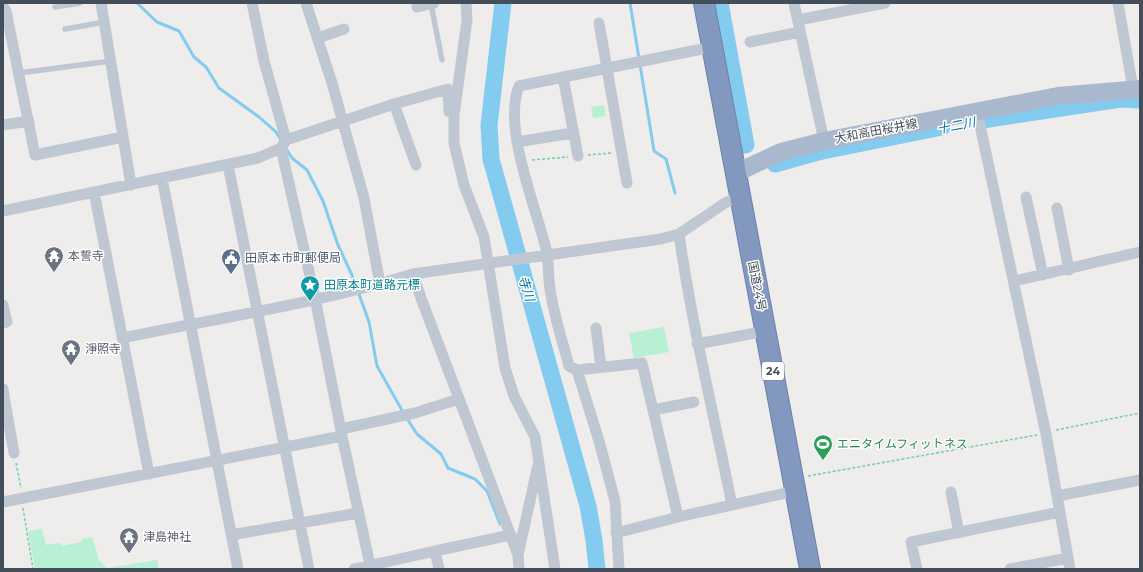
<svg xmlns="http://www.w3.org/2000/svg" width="1143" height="572" viewBox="0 0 1143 572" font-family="Montserrat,'Noto Sans JP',sans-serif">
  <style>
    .park { fill: #b8f0d4 }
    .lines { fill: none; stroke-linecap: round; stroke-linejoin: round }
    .stream { stroke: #83ccef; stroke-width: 3 }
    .river { stroke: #83ccef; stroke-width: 17 }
    .highway-casing { stroke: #6d83aa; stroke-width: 22 }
    .path { stroke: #6fcfaa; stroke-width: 1.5; stroke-dasharray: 3 2; stroke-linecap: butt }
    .lane { stroke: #bfc7d3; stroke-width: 5.5 }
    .street { stroke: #bfc7d3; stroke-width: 11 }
    .primary { stroke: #aab8cd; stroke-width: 18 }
    .highway { stroke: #8298be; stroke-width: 20 }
    .labels { text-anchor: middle; stroke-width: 3; stroke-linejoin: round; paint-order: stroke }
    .shield { fill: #fff; stroke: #7c828c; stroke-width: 1 }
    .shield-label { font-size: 11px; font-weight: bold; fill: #444d5a }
    .street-label { font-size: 12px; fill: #444d5a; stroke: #fff }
    .worship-label { font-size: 12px; fill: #5b616d; stroke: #fff; text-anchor: start }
    .service-label { font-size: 12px; fill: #4e5e75; stroke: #fff; text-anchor: start }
    .culture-label { font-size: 12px; fill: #0d838f; stroke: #fff; text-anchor: start }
    .leisure-label { font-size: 12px; fill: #27864d; stroke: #fff; text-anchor: start }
    .water-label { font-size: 13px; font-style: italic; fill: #0776ab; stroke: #fff }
  </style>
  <rect width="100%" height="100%" fill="#efecec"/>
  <path class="park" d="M 604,105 L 606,116 L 593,118 L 591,107 Z
    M 664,327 L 669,352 L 634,358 L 629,333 Z
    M 42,529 L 46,545 L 60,543 L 62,546 L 81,542 L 82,539 L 92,537 L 99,560 L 107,568 L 157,560 L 159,569 L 35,569 L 28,531 Z"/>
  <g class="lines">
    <path class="stream" d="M 137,3 L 157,22 L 179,31 L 194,57 L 206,67 L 219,88 L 259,117 L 276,132 L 281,140
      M 630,3 L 654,151 L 666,159 L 675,193
      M 285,147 L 292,158 L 307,170 L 323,201 L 338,245 L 352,275 L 369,322 L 377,366 L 403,412
      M 406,417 L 417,434 L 441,454 L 448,468 L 475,479 L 487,491 L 500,524"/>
    <path class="river" d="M 503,3 L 489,125 L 491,159 L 588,506 L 594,540 L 597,569
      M 720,3 L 746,145
      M 982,120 L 1121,99 L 1140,100
      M 775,164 L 818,152 L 942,127"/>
    <defs>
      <path id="highway" d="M 704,3 L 810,569"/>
    </defs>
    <use href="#highway" class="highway-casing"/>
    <path class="path" d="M 588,155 L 612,153
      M 532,160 L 568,157
      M 1056,430 L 1140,413
      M 16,463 L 21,488
      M 808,476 L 1037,435
      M 23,508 L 33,569"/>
    <path class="lane" d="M 431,4 L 442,60
      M 55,7 L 80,3
      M 65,29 L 105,22
      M 19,73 L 111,61"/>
    <path class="street" d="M 101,3 L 131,185
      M 252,3 L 264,61 L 286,140
      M 306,3 L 332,83 L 364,198 L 380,284
      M 466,3 L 467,20 L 454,115 L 454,143 L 464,185 L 484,237 L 505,368 L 514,396 L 535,437 L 555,569
      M 794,3 L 824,141
      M 1118,3 L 1133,89
      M 3,7 L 6,11 L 35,155 L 123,137
      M 417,7 L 434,3
      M 798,20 L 885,3
      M 599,23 L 627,183
      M 318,38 L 344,29
      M 750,42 L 800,32
      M 563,77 L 578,156
      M 394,104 L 416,165
      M 977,111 L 1046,434 L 1070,569
      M 3,125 L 29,121
      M 517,142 L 572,133
      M 281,148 L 315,298 L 342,436 L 370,565
      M 228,165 L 309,569
      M 162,178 L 238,569
      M 94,192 L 149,474
      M 1026,197 L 1043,275
      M 1057,208 L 1069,270
      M 3,211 L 258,158 L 281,148 L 286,140 L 394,104 L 448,89 L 449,112
      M 679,234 C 692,326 714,415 732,505
      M 413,274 L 421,298 L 518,555
      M 1014,281 L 1140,252
      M 3,305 L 7,322 L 3,323
      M 596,328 L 601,367
      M 122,338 C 219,318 319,303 413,274 L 661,239 L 679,234 L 725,203 L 740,196
      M 697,344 L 766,331
      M 577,370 L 569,366 C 563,343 555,319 551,295 C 548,281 549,267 547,253 C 537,209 502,128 519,86 L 712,47
      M 3,389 L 5,402 L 3,402
      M 5,402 L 14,453
      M 653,410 L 694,402
      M 341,429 L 415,413 L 459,399
      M 951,492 L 959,533
      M 1057,496 L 1140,480
      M 3,502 L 342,436
      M 616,533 L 678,517
      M 231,535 L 358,513
      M 435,551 L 511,535
      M 354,569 L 435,551 L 439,569
      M 519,569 L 518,555 L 538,465
      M 619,569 L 615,501 L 599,441 L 577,370 L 642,363 L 678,517 L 795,491
      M 917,569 L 911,542 L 1060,512
      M 1010,569 L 1068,558"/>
    <path class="primary" d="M 736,173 L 781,152 L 824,141 L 1058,96 L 1140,89"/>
    <use href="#highway" class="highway"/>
  </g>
  <defs>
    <symbol id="temple-pin" viewBox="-11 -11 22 30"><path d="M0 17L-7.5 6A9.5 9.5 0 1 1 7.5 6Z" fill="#6b7280" stroke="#fff"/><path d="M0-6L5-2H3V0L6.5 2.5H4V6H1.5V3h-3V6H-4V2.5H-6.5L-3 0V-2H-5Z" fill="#fff"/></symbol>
    <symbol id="civic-pin" viewBox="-11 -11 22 30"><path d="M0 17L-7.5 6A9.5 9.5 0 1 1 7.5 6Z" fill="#5c6f8a" stroke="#fff"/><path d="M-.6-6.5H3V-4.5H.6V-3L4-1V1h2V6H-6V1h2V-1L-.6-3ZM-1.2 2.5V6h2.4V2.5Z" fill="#fff"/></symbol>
    <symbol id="sight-pin" viewBox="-11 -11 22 30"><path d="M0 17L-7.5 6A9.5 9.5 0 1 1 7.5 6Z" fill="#0f9aa8" stroke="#fff"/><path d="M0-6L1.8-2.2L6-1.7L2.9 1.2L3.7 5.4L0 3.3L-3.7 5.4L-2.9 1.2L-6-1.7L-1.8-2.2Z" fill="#fff"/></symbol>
    <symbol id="stadium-pin" viewBox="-11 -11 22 30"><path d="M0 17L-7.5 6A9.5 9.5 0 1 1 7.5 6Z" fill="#2e9e5b" stroke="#fff"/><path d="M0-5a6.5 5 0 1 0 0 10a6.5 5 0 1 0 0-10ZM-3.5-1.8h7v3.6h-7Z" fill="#fff"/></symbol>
  </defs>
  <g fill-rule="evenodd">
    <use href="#temple-pin" x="43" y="245" width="22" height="30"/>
    <use href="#civic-pin" x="220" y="247" width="22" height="30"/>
    <use href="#sight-pin" x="299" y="274" width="22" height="30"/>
    <use href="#temple-pin" x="60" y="338" width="22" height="30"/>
    <use href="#stadium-pin" x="812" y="433" width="22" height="30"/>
    <use href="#temple-pin" x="118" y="526" width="22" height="30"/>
  </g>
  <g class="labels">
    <rect class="shield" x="762" y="362" width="22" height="18" rx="3"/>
    <g class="shield-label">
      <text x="773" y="375">24</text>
    </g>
    <g class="street-label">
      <text transform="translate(876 131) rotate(-11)" y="4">大和高田桜井線</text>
      <text transform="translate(757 286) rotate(79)" y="4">国道24号</text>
    </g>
    <g class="worship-label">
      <text x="68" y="260">本誓寺</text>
      <text x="85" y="353">淨照寺</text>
      <text x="143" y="541">津島神社</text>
    </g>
    <g class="service-label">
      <text x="245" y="262">田原本市町郵便局</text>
    </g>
    <g class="culture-label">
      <text x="324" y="289">田原本町道路元標</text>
    </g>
    <g class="leisure-label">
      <text x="837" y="448">エニタイムフィットネス</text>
    </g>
    <g class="water-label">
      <text transform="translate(956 125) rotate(-11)" y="5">十二川</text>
      <text transform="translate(527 288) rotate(74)" y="5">寺川</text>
    </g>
  </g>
  <rect width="1143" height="572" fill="none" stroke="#444d5a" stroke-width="8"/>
</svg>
